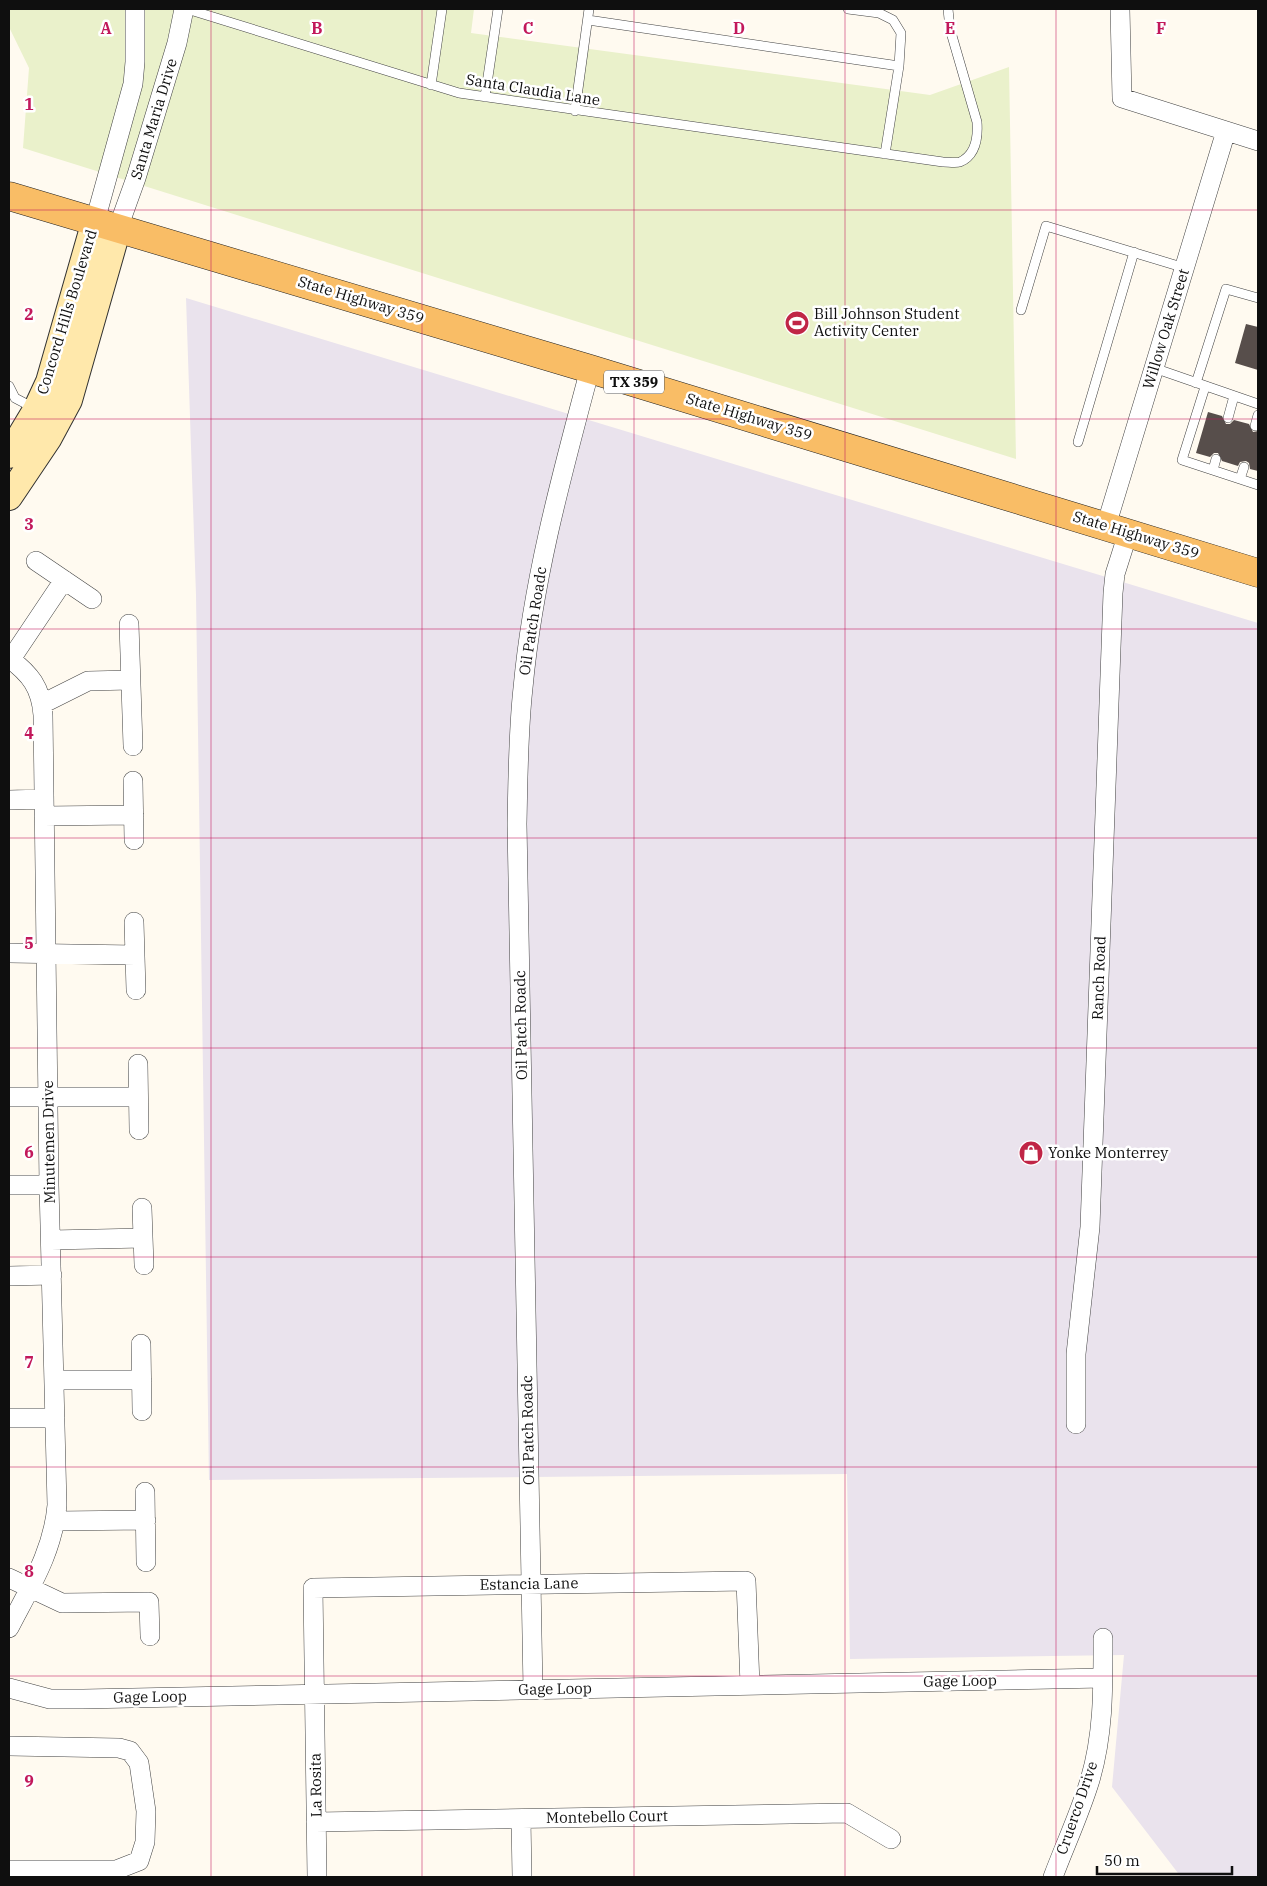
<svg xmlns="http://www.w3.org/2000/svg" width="1267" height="1886" viewBox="0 0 1267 1886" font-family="'IBM Plex Serif',serif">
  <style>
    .industrial { fill: #eae3ed }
    .pitch { fill: #eaf1cb }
    .building { fill: #574e4b }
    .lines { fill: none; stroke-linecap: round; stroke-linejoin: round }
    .lane-casing { stroke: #424242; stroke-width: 10 }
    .street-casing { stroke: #424242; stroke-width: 20 }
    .secondary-casing { stroke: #313131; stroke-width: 28 }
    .primary-casing { stroke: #202020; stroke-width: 29 }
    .lane { stroke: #fff; stroke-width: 9 }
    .street { stroke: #fff; stroke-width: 19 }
    .secondary { stroke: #ffe8ab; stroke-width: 26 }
    .primary { stroke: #f9bd66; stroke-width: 28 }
    .grid { fill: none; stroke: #c2185b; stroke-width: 1; stroke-opacity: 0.55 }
    .labels { text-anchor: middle; stroke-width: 5; stroke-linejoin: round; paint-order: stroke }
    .shield { fill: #fff; stroke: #575757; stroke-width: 1 }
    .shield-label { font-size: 14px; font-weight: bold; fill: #0f0f0f }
    .street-label { font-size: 15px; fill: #0f0f0f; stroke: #fff }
    .poi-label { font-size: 15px; fill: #0f0f0f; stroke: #fff; text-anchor: start }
    .grid-label { font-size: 16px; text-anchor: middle; font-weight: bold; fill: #c2185b; stroke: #fff; stroke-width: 5; stroke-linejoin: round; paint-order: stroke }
  </style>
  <rect width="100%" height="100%" fill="#fffaf0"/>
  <path class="industrial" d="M 186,298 L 1258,623 L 1258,1877 L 1181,1877 L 1112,1787 L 1124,1655 L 850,1659 L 847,1474 L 209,1480 L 196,595 Z"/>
  <path class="pitch" d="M 9,9 L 474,9 L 471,33 L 930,95 L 1009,67 L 1016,459 L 23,148 L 29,68 L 9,27 Z"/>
  <path class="building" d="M 1246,324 L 1258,327 L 1258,370 L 1235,363 Z
    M 1208,412 L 1222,416 L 1226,424 L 1230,424 L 1234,420 L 1249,424 L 1253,432 L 1258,431 L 1258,471 L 1250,469 L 1249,463 L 1246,461 L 1240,462 L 1238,466 L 1222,461 L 1218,453 L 1214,453 L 1210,457 L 1196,453 Z"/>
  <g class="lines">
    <defs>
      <path id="lane" d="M 187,9 L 459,93 L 943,162 C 948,162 956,163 960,162 C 976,155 978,136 977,122 L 950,29 L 948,9
        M 848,9 L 879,13 L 893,20 L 901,33 L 899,66 L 885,154
        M 588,20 L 899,66
        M 431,85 L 442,9
        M 485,97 L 498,9
        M 575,111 L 589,9
        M 1021,310 L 1046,226 L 1185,268
        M 1154,368 L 1258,404
        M 1196,383 L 1226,289 L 1258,298
        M 9,386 L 15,398 L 34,408
        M 1205,387 L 1182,460 L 1258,485
        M 1228,418 L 1234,396
        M 1255,426 L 1258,415
        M 1078,442 L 1134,252
        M 1213,470 L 1216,459
        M 1240,479 L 1244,467"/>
      <path id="street" d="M 1120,9 L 1122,98 L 1258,141
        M 95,221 L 133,84 L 135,62 L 135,9
        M 118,228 L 136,178 L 177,43 L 184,9
        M 1106,526 L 1226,131
        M 36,561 L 92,599
        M 129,624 L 133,746
        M 9,658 C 30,674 41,687 43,715 L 49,1185 L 57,1505 C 53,1552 30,1587 9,1628
        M 11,659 L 64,580
        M 42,704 L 88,681 L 130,680
        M 133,781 L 134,840
        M 9,800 L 44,799
        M 44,816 L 134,815
        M 134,922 L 136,990
        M 9,953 L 135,955
        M 138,1064 L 139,1130
        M 9,1097 L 138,1097
        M 9,1185 L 49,1185
        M 142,1208 L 144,1265
        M 51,1240 L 143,1238
        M 9,1276 L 52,1275
        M 141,1344 L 142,1411
        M 54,1380 L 142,1380
        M 9,1418 L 55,1418
        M 1076,1424 L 1076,1354 L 1090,1227 L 1113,593 L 1115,574 L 1128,533
        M 145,1492 L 146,1562
        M 56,1521 L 146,1520
        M 9,1578 L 62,1603 L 149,1602 L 150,1636
        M 9,1688 L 50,1699 L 83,1699 L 1103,1678
        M 533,1689 L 517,824 C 518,779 518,733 523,688 C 533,579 562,474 590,369
        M 9,1746 L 119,1748 L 130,1751 L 139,1763 L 146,1811 L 145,1842 L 139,1861 L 116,1870 L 9,1870
        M 521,1819 L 522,1877
        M 316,1822 L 847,1813 L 891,1839
        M 317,1877 L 313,1588 L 746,1581 L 750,1685
        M 1053,1877 C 1065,1845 1080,1813 1090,1780 C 1104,1733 1103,1686 1103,1638"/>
      <path id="secondary" d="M 9,455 L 36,410 L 49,382 L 95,221
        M 9,497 L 48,439 L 69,400 L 118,228"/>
      <path id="primary" d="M 9,196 L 590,369 L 1258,573"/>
    </defs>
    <use href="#lane" class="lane-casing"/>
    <use href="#street" class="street-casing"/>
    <use href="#secondary" class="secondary-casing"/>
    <use href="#primary" class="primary-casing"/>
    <use href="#lane" class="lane"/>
    <use href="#street" class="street"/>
    <use href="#secondary" class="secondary"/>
    <use href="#primary" class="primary"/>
  </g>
  <path class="grid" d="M 211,9 L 211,1877M 422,9 L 422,1877M 634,9 L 634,1877M 845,9 L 845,1877M 1056,9 L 1056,1877M 9,210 L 1258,210M 9,419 L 1258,419M 9,629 L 1258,629M 9,838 L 1258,838M 9,1048 L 1258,1048M 9,1257 L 1258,1257M 9,1467 L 1258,1467M 9,1676 L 1258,1676"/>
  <defs>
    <symbol id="stadium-disc" viewBox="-11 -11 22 22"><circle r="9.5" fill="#c02546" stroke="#fff"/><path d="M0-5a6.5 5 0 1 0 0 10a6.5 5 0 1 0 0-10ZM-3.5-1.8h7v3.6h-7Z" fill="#fff"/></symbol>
    <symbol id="shop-disc" viewBox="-11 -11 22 22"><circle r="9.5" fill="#c02546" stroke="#fff"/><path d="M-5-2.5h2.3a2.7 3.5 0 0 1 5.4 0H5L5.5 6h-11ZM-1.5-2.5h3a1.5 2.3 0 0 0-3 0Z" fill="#fff"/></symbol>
  </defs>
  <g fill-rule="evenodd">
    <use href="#stadium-disc" x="783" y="309" width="28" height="28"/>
    <use href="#shop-disc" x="1017" y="1139" width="28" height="28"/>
  </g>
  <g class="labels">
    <rect class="shield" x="604" y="370.5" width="60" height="23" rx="4"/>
    <g class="shield-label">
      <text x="634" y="387">TX 359</text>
    </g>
    <g class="street-label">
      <text transform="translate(533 90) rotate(9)" y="5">Santa Claudia Lane</text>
      <text transform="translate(154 119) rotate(-73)" y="5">Santa Maria Drive</text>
      <text transform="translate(361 300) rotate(17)" y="5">State Highway 359</text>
      <text transform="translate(67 312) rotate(-73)" y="5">Concord Hills Boulevard</text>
      <text transform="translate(1166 329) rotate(-73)" y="5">Willow Oak Street</text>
      <text transform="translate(749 417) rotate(17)" y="5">State Highway 359</text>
      <text transform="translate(1136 535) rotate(17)" y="5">State Highway 359</text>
      <text transform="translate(533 621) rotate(-81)" y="5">Oil Patch Roadc</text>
      <text transform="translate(1099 978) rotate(-88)" y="5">Ranch Road</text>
      <text transform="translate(521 1025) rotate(-91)" y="5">Oil Patch Roadc</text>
      <text transform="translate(49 1142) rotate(-91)" y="5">Minutemen Drive</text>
      <text transform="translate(528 1430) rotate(-91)" y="5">Oil Patch Roadc</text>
      <text transform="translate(529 1584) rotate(-1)" y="5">Estancia Lane</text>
      <text transform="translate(960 1681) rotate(-1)" y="5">Gage Loop</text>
      <text transform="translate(555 1689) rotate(-1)" y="5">Gage Loop</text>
      <text transform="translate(150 1697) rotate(-1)" y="5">Gage Loop</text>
      <text transform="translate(316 1785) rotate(-91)" y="5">La Rosita</text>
      <text transform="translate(1077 1808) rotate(-71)" y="5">Cruerco Drive</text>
      <text transform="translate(607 1817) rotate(-1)" y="5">Montebello Court</text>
    </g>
    <g class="poi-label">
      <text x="814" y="319">Bill Johnson Student<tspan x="814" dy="17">Activity Center</tspan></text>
      <text x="1048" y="1158">Yonke Monterrey</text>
    </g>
  </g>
  <g class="grid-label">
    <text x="106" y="34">A</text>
    <text x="317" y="34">B</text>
    <text x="528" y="34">C</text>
    <text x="739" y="34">D</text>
    <text x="950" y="34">E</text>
    <text x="1161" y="34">F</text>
    <text x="29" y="110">1</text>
    <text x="29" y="320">2</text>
    <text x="29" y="530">3</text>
    <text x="29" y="739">4</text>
    <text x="29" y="949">5</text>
    <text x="29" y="1158">6</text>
    <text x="29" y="1368">7</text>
    <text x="29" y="1577">8</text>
    <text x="29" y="1787">9</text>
  </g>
  <rect width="1267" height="1886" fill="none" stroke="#0f0f0f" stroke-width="20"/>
  <path d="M1097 1866v8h135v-8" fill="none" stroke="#0f0f0f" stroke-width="2.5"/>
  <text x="1104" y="1866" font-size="15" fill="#0f0f0f" stroke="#ffffff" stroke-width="4" paint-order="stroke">50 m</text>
</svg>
